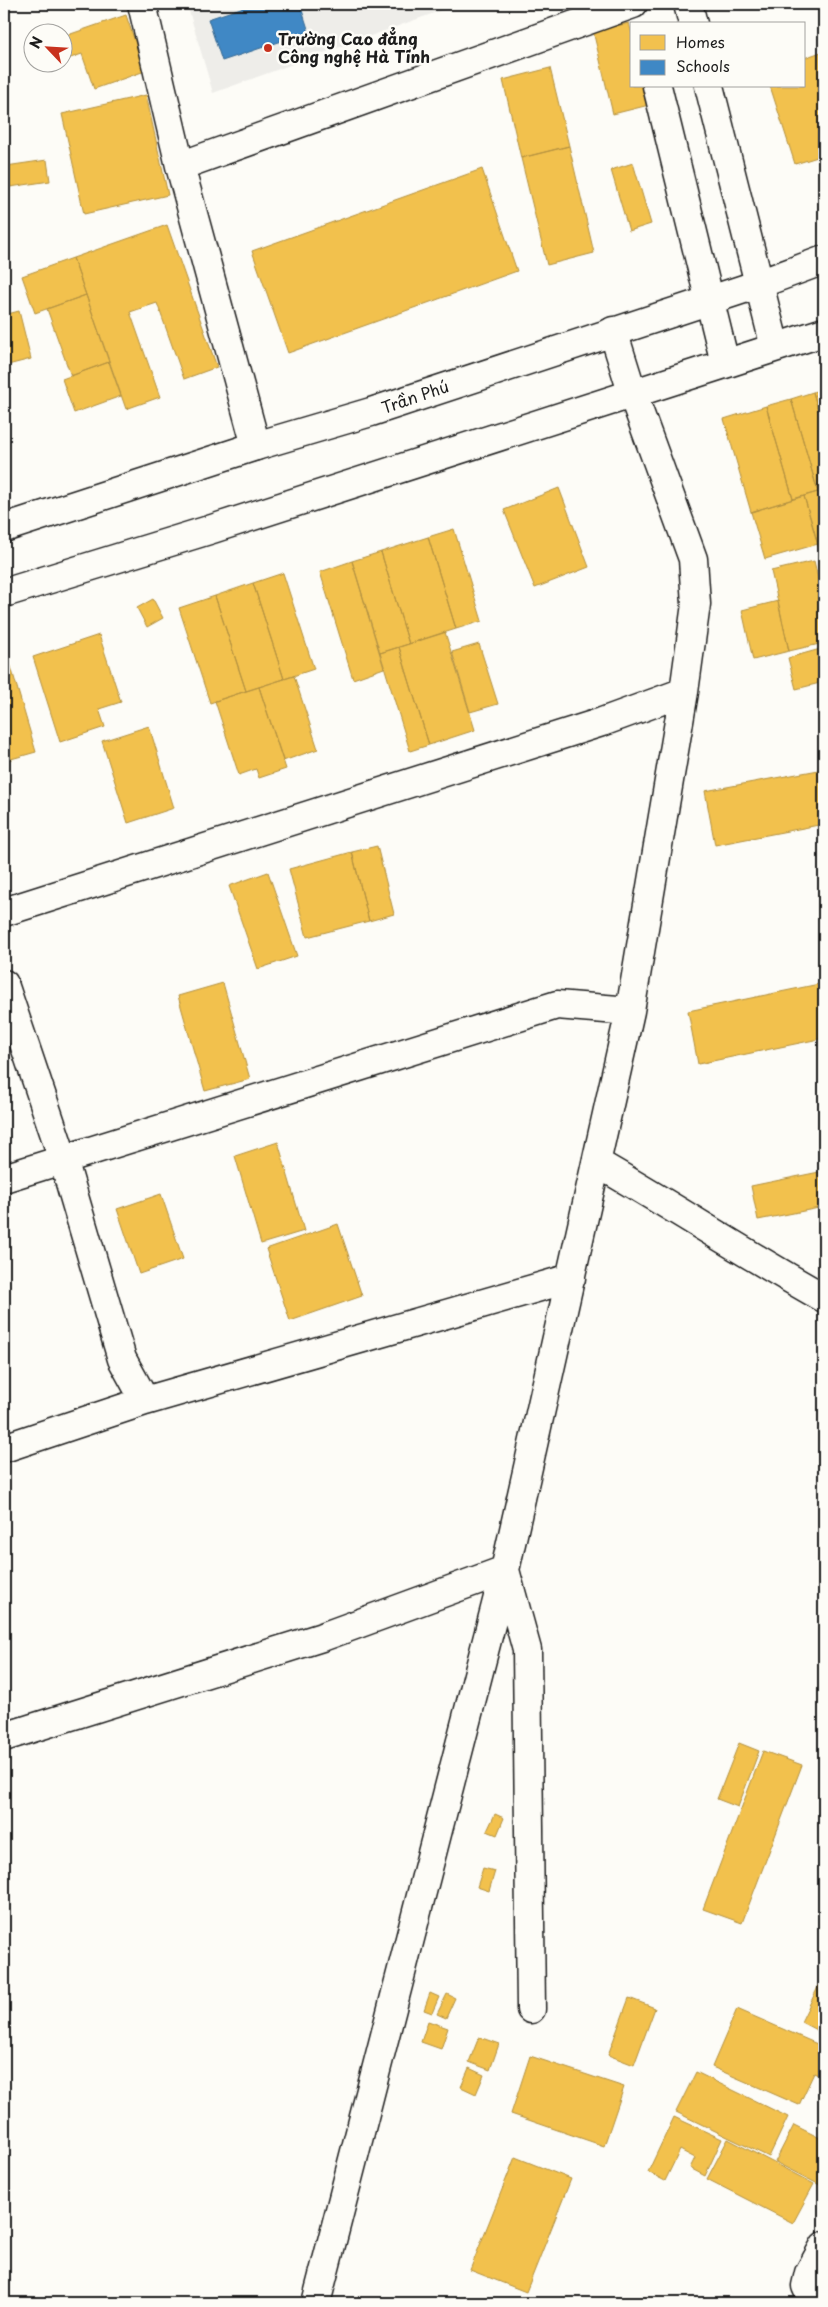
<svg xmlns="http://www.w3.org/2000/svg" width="828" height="2307" viewBox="0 0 828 2307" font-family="'Playpen Sans',sans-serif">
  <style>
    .built { fill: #eeede9 }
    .homes { fill: #f2c14e; stroke: #b2903f }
    .schools { fill: #3f88c5; stroke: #346892 }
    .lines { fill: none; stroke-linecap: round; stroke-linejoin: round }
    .minor-casing { stroke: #1c1c1c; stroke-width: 31 }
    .major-casing { stroke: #1c1c1c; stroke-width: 31 }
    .minor { stroke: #fdfcf7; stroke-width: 28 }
    .major { stroke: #fdfcf7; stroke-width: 28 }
    .poi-dot { fill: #c8321e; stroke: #fdfcf7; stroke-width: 2 }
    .labels { text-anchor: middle; stroke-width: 5; stroke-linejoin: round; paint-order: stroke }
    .poi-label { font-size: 16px; font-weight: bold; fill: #1c1c1c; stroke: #fdfcf7; text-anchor: start }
    .street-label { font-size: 16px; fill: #1c1c1c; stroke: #fdfcf7 }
  </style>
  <rect width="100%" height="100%" fill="#fdfcf7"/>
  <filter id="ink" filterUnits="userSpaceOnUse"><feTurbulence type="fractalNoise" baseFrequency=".02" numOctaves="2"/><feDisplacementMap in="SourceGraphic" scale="10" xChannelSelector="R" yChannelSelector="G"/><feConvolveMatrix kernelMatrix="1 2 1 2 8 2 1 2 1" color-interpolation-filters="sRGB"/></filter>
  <g filter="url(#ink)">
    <path class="built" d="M 187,4 L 459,4 L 213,93 Z"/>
    <path class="homes" d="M 126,15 L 145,71 L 94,89 L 82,54 L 62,61 L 62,37 Z
      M 629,23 L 632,34 L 632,86 L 644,86 L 649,105 L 613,114 L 593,31 Z
      M 824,51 L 824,155 L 795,164 L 770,86 L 804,86 L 804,58 Z
      M 38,62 L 59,62 L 40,69 Z
      M 550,68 L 569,146 L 521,158 L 503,80 Z
      M 146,95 L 168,195 L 84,214 L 62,114 Z
      M 569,146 L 594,253 L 547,265 L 521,158 Z
      M 47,160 L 50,181 L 10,187 L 6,166 Z
      M 633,163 L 651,224 L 629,231 L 611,170 Z
      M 482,169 L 517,271 L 288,353 L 252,251 Z
      M 167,225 L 217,367 L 184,379 L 157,303 L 130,312 L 160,397 L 126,409 L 73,258 Z
      M 73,258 L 86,295 L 35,313 L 22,276 Z
      M 86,295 L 109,362 L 71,376 L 47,309 Z
      M 19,311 L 31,359 L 4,366 L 4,315 Z
      M 109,362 L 121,396 L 74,413 L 62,379 Z
      M 824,388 L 824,431 L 813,392 Z
      M 813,392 L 824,431 L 824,490 L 818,492 L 791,399 Z
      M 791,399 L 818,492 L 793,499 L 766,406 Z
      M 766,406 L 793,499 L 751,512 L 724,419 Z
      M 559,488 L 589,567 L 535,588 L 504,510 Z
      M 824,490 L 824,567 L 804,496 Z
      M 804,496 L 818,544 L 765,559 L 751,512 Z
      M 454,529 L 482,621 L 456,629 L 428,537 Z
      M 428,537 L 456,629 L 409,644 L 381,552 Z
      M 381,552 L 409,644 L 380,653 L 352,561 Z
      M 352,561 L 384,668 L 353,679 L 320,572 Z
      M 814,561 L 824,603 L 824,643 L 789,651 L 771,571 Z
      M 283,573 L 314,669 L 284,679 L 253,583 Z
      M 253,583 L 284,679 L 246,691 L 215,596 Z
      M 215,596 L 246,691 L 210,703 L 179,608 Z
      M 153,599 L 163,618 L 147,627 L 137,608 Z
      M 778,601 L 789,651 L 753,660 L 742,610 Z
      M 445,632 L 475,730 L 429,745 L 399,647 Z
      M 99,635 L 121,702 L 99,709 L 105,727 L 60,742 L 33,657 Z
      M 479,644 L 498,704 L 470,712 L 452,652 Z
      M 399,647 L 429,745 L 410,751 L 380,653 Z
      M 824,648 L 824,682 L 796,689 L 788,658 Z
      M 9,660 L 36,752 L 4,761 L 4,662 Z
      M 294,676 L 318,749 L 283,761 L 259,687 Z
      M 259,687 L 286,769 L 259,778 L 256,769 L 239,775 L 215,701 Z
      M 149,726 L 174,808 L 128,823 L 102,741 Z
      M 824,769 L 824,824 L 715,845 L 705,791 Z
      M 377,846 L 394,914 L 369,921 L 352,852 Z
      M 352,852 L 369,921 L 307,937 L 289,869 Z
      M 268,872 L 297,956 L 258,969 L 229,886 Z
      M 223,983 L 250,1079 L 205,1091 L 178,996 Z
      M 824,983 L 824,1038 L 698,1064 L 688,1011 Z
      M 278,1142 L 304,1231 L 261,1244 L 235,1156 Z
      M 824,1171 L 824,1207 L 758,1220 L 751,1186 Z
      M 161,1194 L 183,1259 L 139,1274 L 117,1209 Z
      M 338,1224 L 362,1296 L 290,1321 L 266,1249 Z
      M 739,1743 L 759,1751 L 738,1807 L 717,1799 Z
      M 763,1751 L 802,1765 L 742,1923 L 703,1909 Z
      M 495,1814 L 504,1818 L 497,1835 L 487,1831 Z
      M 483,1868 L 495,1871 L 489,1891 L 477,1887 Z
      M 820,1983 L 824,1985 L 824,2034 L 801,2022 Z
      M 430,1993 L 439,1997 L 432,2013 L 424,2010 Z
      M 447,1994 L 455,1998 L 446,2018 L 437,2014 Z
      M 629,1998 L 655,2008 L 634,2065 L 608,2055 Z
      M 737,2009 L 824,2047 L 824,2078 L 814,2073 L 799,2105 L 712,2067 Z
      M 428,2021 L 448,2028 L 441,2049 L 421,2042 Z
      M 479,2037 L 499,2044 L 490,2070 L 469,2062 Z
      M 530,2056 L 624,2087 L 604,2146 L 511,2114 Z
      M 469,2068 L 484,2075 L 476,2094 L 461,2087 Z
      M 696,2072 L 788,2117 L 769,2157 L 676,2112 Z
      M 674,2117 L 722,2139 L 705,2176 L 690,2168 L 695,2158 L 680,2150 L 665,2181 L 648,2172 Z
      M 794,2125 L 824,2140 L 824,2187 L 775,2162 Z
      M 728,2139 L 814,2184 L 793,2223 L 707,2179 Z
      M 515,2157 L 571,2179 L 526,2292 L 470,2270 Z"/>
    <path class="schools" d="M 253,4 L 300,4 L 309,32 L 222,61 L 208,19 Z"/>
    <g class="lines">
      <defs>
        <path id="minor" d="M 142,4 L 180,166 L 256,446
          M 688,4 L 693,24
          M 657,86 L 725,363
          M 709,86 L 775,347
          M 180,166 L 633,4
          M 4,912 L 602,722 L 684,692
          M 4,984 L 63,1159 L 122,1359 L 145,1401
          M 597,1163 C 674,1207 747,1255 824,1298
          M 4,1178 L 557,1005 L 630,1011
          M 4,1448 L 145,1401 L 571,1278
          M 4,1737 L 322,1637 L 505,1570 L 527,1650 L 531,2009
          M 316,2303 L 505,1570 L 630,1011 L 684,692 L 696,604 L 693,559 L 633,395 L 613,331
          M 823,2303 L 811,2297 L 806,2286 L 809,2273 L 824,2246"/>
        <path id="major" d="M 4,528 L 256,446 L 371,412 L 759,284 L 824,260
          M 4,593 L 209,530 L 824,332"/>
      </defs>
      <use href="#minor" class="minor-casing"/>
      <use href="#major" class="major-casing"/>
      <use href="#minor" class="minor"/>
      <use href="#major" class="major"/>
    </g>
  </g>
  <circle class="poi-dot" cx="268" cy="48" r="5"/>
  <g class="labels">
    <g class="poi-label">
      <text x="278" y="45">Trường Cao đẳng<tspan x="278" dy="18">Công nghệ Hà Tĩnh</tspan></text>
    </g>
    <g class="street-label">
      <text transform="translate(415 397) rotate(-19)" y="6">Trần Phú</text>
    </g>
  </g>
  <rect width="828" height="2307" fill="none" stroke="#fdfcf7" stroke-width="20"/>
  <rect x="10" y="10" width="808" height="2287" fill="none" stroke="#1c1c1c" stroke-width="2" filter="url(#ink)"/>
  <rect x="630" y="22" width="175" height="65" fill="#fdfcf7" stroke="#a3a29f"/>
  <rect x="640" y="35" width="25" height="15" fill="#f2c14e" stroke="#a3a29f"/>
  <text x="676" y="48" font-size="15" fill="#1c1c1c">Homes</text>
  <rect x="640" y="60" width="25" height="15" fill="#3f88c5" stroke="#a3a29f"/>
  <text x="676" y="72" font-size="15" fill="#1c1c1c">Schools</text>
  <g transform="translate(48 48) rotate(295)"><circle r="24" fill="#fdfcf7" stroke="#a3a29f"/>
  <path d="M0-4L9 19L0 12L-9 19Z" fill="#c8321e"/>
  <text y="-8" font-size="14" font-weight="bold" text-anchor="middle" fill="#1c1c1c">N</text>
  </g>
</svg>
